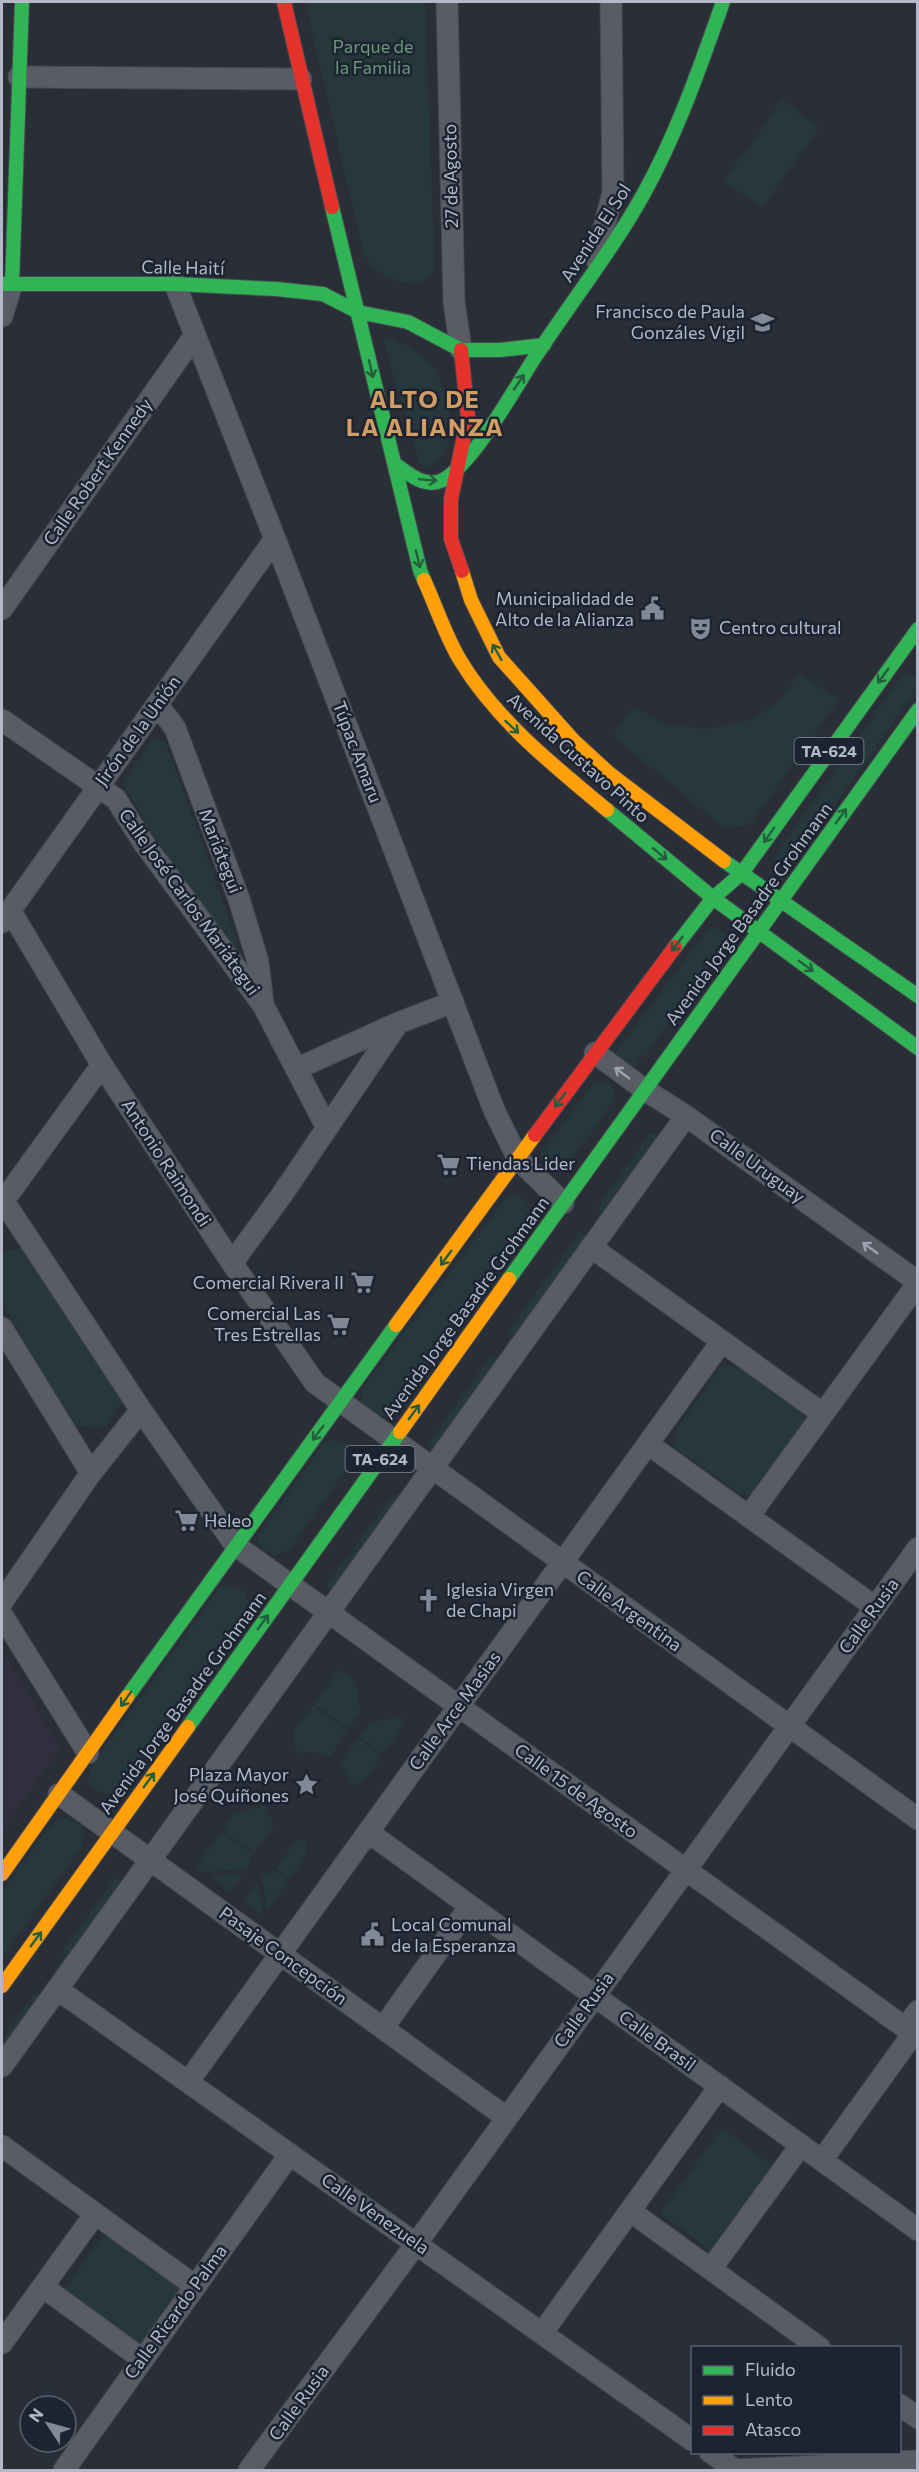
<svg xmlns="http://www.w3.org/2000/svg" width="919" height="2472" viewBox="0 0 919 2472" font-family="Commissioner,sans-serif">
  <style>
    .medical { fill: #312f3d }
    .green { fill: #27383c }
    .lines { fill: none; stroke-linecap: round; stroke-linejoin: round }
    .street-casing { stroke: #46494f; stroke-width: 23 }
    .fast-casing { stroke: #46494f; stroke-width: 16 }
    .slow-casing { stroke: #46494f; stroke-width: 16 }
    .jam-casing { stroke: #46494f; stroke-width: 16 }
    .street { stroke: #595c64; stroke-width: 21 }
    .fast { stroke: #30b455; stroke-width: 14 }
    .slow { stroke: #ff9f0a; stroke-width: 14 }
    .jam { stroke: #e5322d; stroke-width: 14 }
    .oneway { stroke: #255e3f }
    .oneway2 { stroke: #9ca2af }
    .labels { text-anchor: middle; stroke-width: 5; stroke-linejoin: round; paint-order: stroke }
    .shield { fill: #1d2431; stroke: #868c9b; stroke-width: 1.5 }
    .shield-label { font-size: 16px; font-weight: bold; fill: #b3b9c8 }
    .park-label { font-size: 18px; fill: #6a9879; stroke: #1d2431 }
    .street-label { font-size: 18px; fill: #b3b9c8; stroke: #1d2431 }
    .poi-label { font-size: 18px; fill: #b3b9c8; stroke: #1d2431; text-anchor: end }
    .district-label { font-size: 24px; font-weight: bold; letter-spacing: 1.5px; fill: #d39c63; stroke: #1d2431 }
  </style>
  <rect width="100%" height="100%" fill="#2a2e36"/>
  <path class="medical" d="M 8,1658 L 60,1748 L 2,1831 L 2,1660 Z"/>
  <path class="green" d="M 305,2 L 425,2 L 435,271 L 422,283 C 391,283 380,278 363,253 Z
    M 782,100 L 820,127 L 762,208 L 724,181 Z
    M 392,338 C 407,347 427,356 437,372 C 440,377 441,384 443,389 C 454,419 459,448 429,468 L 419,463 L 383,339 Z
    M 800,673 L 839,700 L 750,825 L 724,828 L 613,736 L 633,707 L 666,724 L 707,729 L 749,720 L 777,703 Z
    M 909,673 L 918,679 L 917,689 L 794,863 L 779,871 L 773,862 L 778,851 L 903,674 Z
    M 152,739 L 165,741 L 173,762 L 253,985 L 251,992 L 123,785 Z
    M 717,927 L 728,935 L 727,942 L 647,1054 L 633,1066 L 623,1065 L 615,1053 L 709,928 Z
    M 595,1081 L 610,1084 L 614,1091 L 615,1099 L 569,1164 L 562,1169 L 549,1168 L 539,1156 Z
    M 649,1134 L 656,1134 L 658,1141 L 597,1226 L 594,1223 L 601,1212 L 597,1208 Z
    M 509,1194 C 524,1196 531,1203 528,1218 L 397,1405 L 387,1415 L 378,1417 L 360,1403 L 362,1389 Z
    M 592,1226 L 595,1228 L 509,1350 L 504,1347 L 511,1337 L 507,1333 L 580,1232 L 585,1235 Z
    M 22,1248 L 123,1399 L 106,1427 L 74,1426 L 2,1303 L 2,1251 Z
    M 502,1351 L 506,1353 L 433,1451 L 427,1446 L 491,1355 L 496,1358 Z
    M 722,1366 L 739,1366 L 804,1412 L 803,1429 L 754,1495 L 742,1495 L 674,1448 L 676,1429 Z
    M 335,1440 L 342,1442 L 350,1447 L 352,1463 L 289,1550 L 277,1555 L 264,1551 L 256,1539 L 324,1443 Z
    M 394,1494 L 400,1498 L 334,1592 L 326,1585 Z
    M 234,1586 L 244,1592 L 249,1605 L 245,1615 L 117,1793 C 103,1795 97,1793 88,1782 L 90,1768 L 220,1587 Z
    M 340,1669 L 356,1681 L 360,1713 L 349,1729 L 314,1704 Z
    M 313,1706 L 347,1730 L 330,1757 L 314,1752 L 299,1753 L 295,1749 L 293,1732 Z
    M 400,1717 L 405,1721 L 404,1725 L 383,1754 L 359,1736 L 371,1722 Z
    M 358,1738 L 382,1756 L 364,1781 L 352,1785 L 346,1773 L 339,1764 Z
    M 261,1806 L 265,1806 L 274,1825 L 254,1853 L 223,1830 L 233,1815 Z
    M 70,1818 L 82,1826 L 84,1839 L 79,1850 L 2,1958 L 2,1892 L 48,1828 L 59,1819 Z
    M 221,1832 L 252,1854 L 247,1869 L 202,1872 L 196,1867 Z
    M 296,1840 L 306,1841 L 307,1854 L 290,1879 L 276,1869 Z
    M 274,1870 L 289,1881 L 267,1911 L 261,1877 Z
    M 244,1874 L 231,1892 L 209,1876 Z
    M 116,1877 L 123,1885 L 56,1977 L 52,1974 L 65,1955 L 62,1952 Z
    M 258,1882 L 264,1916 L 243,1901 Z
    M 41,1994 L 2,2053 L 2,2039 L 34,1995 Z
    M 722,2128 L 775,2167 L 713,2252 L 660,2213 Z
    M 109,2236 L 181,2287 L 181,2296 L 149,2342 L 134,2344 L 65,2295 L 64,2289 L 101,2238 Z"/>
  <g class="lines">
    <defs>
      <path id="street" d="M 447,2 L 454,302 L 461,350
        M 19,77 L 301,79
        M 596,259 L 613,192 L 611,2
        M 175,284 L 275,539 L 494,1110 L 518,1159 L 563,1203
        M 2,316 L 12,284
        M 2,609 L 195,335
        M 157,704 L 175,728 L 239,899 L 258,962 L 263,1004
        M 2,720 L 116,799 L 143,842 L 263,1005 L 327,1128
        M 10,910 L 102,1065 L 232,1263 L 315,1383 L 918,1819
        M 2,922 L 275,539
        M 595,1053 L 645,1090 L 686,1116 L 918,1282
        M 296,1069 L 398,1023 L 453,1002
        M 3,1200 L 141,1410 L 235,1545 L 918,2037
        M 2,1203 L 102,1065
        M 591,1247 L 823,1414
        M 232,1263 L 281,1196 L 398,1023
        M 2,1328 L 91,1473
        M 648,1444 L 875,1607
        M 749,1516 L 918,1283
        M 2,1602 L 91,1473 L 141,1410
        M 2,1615 L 88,1753
        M 59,1794 L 507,2118
        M 368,1832 L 918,2230
        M 57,1989 L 692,2440
        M 383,2028 L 470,1906
        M 905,2028 L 918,2011
        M 2,2066 L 686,1116
        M 188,2082 L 722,1341
        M 2,2146 L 195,2286
        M 822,2160 L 913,2034
        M 630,2211 L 820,2348
        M 711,2269 L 801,2145
        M 43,2287 L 142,2359
        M 542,2333 L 720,2086
        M 2,2343 L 95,2214
        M 900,2405 L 918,2418
        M 710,2452 L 735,2470
        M 64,2470 L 290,2154
        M 249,2470 L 416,2244 L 918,1548
        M 736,2470 L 918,2461"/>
      <path id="fast" d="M 332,207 L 420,570 L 424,580
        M 2,284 L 175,284 L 276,289 L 323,294 L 358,312 L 408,322 L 461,350 L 500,350 L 544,345
        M 12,284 L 22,2
        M 394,463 C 407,473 425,489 443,480 C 473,463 511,395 530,365 C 567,307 610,254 643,195 C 677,134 700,67 723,2
        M 607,810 L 713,898 L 918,1048
        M 724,861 L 918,996
        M 675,947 L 713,898 L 742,873 L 918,629
        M 509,1279 L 918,710
        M 127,1697 L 396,1325
        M 188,1727 L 400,1432"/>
      <path id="slow" d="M 462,571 L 471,600 L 499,657 L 574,741 L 609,773 L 724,861
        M 424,580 C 436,606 445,635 460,660 C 496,720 553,765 607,810
        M 396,1325 L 535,1135
        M 400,1432 L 509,1279
        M 2,1874 L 127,1697
        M 2,1986 L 188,1727"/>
      <path id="jam" d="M 284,2 L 332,207
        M 461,350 L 468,417 L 451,499 L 451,539 L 462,571
        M 535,1135 L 675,947"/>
    </defs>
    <use href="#street" class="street-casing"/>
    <use href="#fast" class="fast-casing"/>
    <use href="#slow" class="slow-casing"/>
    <use href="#jam" class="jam-casing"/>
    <use href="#street" class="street"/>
    <use href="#fast" class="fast"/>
    <use href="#slow" class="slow"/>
    <use href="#jam" class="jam"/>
  </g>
  <defs><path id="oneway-shaft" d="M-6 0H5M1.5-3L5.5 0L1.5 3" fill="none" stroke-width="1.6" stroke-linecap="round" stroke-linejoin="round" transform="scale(1.5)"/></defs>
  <g class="oneway">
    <use href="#oneway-shaft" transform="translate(371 369) rotate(77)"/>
    <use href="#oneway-shaft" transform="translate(519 382) rotate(-56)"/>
    <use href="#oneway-shaft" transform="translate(428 480) rotate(5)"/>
    <use href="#oneway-shaft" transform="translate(418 559) rotate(76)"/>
    <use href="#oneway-shaft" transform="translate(497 652) rotate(-120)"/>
    <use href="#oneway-shaft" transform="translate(883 676) rotate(126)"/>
    <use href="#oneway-shaft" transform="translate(512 727) rotate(43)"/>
    <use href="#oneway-shaft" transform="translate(841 816) rotate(-54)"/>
    <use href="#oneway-shaft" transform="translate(769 835) rotate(125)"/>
    <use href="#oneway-shaft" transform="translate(660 854) rotate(40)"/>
    <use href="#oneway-shaft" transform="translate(677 944) rotate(127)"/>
    <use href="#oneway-shaft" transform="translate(806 966) rotate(36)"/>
    <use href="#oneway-shaft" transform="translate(560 1100) rotate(126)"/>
    <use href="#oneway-shaft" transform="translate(446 1258) rotate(126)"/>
    <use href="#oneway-shaft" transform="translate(414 1412) rotate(-54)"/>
    <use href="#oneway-shaft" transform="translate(318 1433) rotate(127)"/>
    <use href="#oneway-shaft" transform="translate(263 1622) rotate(-54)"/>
    <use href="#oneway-shaft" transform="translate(126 1699) rotate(125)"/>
    <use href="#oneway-shaft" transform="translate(149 1780) rotate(-54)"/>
    <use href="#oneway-shaft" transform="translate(36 1939) rotate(-54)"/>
  </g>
  <g class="oneway2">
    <use href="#oneway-shaft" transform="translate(622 1073) rotate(-143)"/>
    <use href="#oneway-shaft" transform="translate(870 1248) rotate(-144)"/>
  </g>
  <defs>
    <symbol id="school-bare" viewBox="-9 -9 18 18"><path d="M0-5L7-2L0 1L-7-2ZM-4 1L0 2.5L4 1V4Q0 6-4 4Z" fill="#838895" stroke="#1d2431" stroke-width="2.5" paint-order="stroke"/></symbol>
    <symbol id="civic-bare" viewBox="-9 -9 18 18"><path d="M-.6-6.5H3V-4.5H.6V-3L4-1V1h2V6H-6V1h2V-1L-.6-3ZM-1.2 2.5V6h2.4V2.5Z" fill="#838895" stroke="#1d2431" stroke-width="2.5" paint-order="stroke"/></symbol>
    <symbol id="theatre-bare" viewBox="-9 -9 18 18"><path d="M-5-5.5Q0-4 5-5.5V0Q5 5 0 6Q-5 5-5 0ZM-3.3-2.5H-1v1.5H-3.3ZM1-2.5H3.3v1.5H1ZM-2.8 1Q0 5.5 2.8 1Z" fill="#838895" stroke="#1d2431" stroke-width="2.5" paint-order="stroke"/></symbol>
    <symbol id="supermarket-bare" viewBox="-9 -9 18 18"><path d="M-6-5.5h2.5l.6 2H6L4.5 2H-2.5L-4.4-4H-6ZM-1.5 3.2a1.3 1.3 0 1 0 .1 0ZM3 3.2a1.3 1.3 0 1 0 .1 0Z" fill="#838895" stroke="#1d2431" stroke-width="2.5" paint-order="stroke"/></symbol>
    <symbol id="church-bare" viewBox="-9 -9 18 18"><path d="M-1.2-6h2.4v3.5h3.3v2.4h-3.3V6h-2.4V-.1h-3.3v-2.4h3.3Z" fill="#838895" stroke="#1d2431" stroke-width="2.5" paint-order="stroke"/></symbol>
    <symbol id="sight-bare" viewBox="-9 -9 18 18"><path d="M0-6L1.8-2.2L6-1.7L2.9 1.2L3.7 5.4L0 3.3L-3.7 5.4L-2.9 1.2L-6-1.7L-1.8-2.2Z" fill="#838895" stroke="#1d2431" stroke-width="2.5" paint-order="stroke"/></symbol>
  </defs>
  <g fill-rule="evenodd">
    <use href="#school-bare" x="746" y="306" width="33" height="33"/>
    <use href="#civic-bare" x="636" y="592" width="33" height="33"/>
    <use href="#theatre-bare" x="684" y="612" width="33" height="33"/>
    <use href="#supermarket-bare" x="432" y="1148" width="33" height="33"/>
    <use href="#supermarket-bare" x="346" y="1266" width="33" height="33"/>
    <use href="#supermarket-bare" x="322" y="1308" width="33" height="33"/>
    <use href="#supermarket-bare" x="170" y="1504" width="33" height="33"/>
    <use href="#church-bare" x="412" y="1584" width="33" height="33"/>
    <use href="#sight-bare" x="290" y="1768" width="33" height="33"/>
    <use href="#civic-bare" x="356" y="1918" width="33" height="33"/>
  </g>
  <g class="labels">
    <g class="shield">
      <rect x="794.5" y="738" width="69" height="26" rx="4.5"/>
      <rect x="345.5" y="1446" width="69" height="26" rx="4.5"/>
    </g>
    <g class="shield-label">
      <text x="829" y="757">TA-624</text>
      <text x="380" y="1465">TA-624</text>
    </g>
    <g class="park-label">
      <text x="373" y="53">Parque de<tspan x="373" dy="21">la Familia</tspan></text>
    </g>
    <g class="street-label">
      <text transform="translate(451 176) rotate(-91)" y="6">27 de Agosto</text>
      <text transform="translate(596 233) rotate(-57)" y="6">Avenida El Sol</text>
      <text transform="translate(183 268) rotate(1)" y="6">Calle Haití</text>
      <text transform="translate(98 472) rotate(-55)" y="6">Calle Robert Kennedy</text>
      <text transform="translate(138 731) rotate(-54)" y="6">Jirón de la Unión</text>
      <text transform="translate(357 752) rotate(69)" y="6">Túpac Amaru</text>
      <text transform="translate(578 758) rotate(42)" y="6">Avenida Gustavo Pinto</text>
      <text transform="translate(220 851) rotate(69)" y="6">Mariátegui</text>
      <text transform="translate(189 902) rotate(54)" y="6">Calle José Carlos Mariátegui</text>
      <text transform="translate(749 914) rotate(-54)" y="6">Avenida Jorge Basadre Grohmann</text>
      <text transform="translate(166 1163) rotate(57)" y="6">Antonio Raimondi</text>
      <text transform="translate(757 1166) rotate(36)" y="6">Calle Uruguay</text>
      <text transform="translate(466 1308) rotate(-54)" y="6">Avenida Jorge Basadre Grohmann</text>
      <text transform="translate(629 1611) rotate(36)" y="6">Calle Argentina</text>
      <text transform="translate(869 1616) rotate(-54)" y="6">Calle Rusia</text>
      <text transform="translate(183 1703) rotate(-54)" y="6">Avenida Jorge Basadre Grohmann</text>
      <text transform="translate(455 1711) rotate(-54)" y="6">Calle Arce Masias</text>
      <text transform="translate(576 1791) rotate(36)" y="6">Calle 15 de Agosto</text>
      <text transform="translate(283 1956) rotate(36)" y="6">Pasaje Concepción</text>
      <text transform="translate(584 2010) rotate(-54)" y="6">Calle Rusia</text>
      <text transform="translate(657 2041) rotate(36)" y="6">Calle Brasil</text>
      <text transform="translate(375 2214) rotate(35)" y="6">Calle Venezuela</text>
      <text transform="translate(176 2312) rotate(-54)" y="6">Calle Ricardo Palma</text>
      <text transform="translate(299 2403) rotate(-54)" y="6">Calle Rusia</text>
    </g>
    <g class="poi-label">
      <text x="745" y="318">Francisco de Paula<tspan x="745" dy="21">Gonzáles Vigil</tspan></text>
      <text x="634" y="605">Municipalidad de<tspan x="634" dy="21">Alto de la Alianza</tspan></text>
      <text x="719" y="634" text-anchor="start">Centro cultural</text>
      <text x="466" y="1170" text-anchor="start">Tiendas Lider</text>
      <text x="344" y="1289">Comercial Rivera II</text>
      <text x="321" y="1320">Comercial Las<tspan x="321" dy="21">Tres Estrellas</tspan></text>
      <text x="204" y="1527" text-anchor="start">Heleo</text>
      <text x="446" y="1596" text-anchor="start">Iglesia Virgen<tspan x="446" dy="21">de Chapi</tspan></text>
      <text x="289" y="1781">Plaza Mayor<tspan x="289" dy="21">José Quiñones</tspan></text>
      <text x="391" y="1931" text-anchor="start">Local Comunal<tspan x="391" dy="21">de la Esperanza</tspan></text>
    </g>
    <g class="district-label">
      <text x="425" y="408">ALTO DE<tspan x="425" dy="28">LA ALIANZA</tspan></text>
    </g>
  </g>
  <rect width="919" height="2472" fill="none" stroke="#b3b9c8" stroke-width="6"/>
  <rect x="691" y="2346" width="210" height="108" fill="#1d2431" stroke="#59606d" stroke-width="1.5"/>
  <rect x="703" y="2366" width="30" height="9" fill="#30b455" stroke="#59606d" stroke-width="1.5"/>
  <text x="745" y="2376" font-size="18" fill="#b3b9c8">Fluido</text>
  <rect x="703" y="2396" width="30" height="9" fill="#ff9f0a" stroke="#59606d" stroke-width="1.5"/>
  <text x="745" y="2406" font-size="18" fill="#b3b9c8">Lento</text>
  <rect x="703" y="2426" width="30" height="9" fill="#e5322d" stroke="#59606d" stroke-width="1.5"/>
  <text x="745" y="2436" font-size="18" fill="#b3b9c8">Atasco</text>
  <g transform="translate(48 2424) rotate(306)"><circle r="28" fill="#1d2431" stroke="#59606d" stroke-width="1.5"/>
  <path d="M0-4.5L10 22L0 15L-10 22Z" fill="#838895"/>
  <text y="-9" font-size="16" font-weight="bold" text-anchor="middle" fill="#b3b9c8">N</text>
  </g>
</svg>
